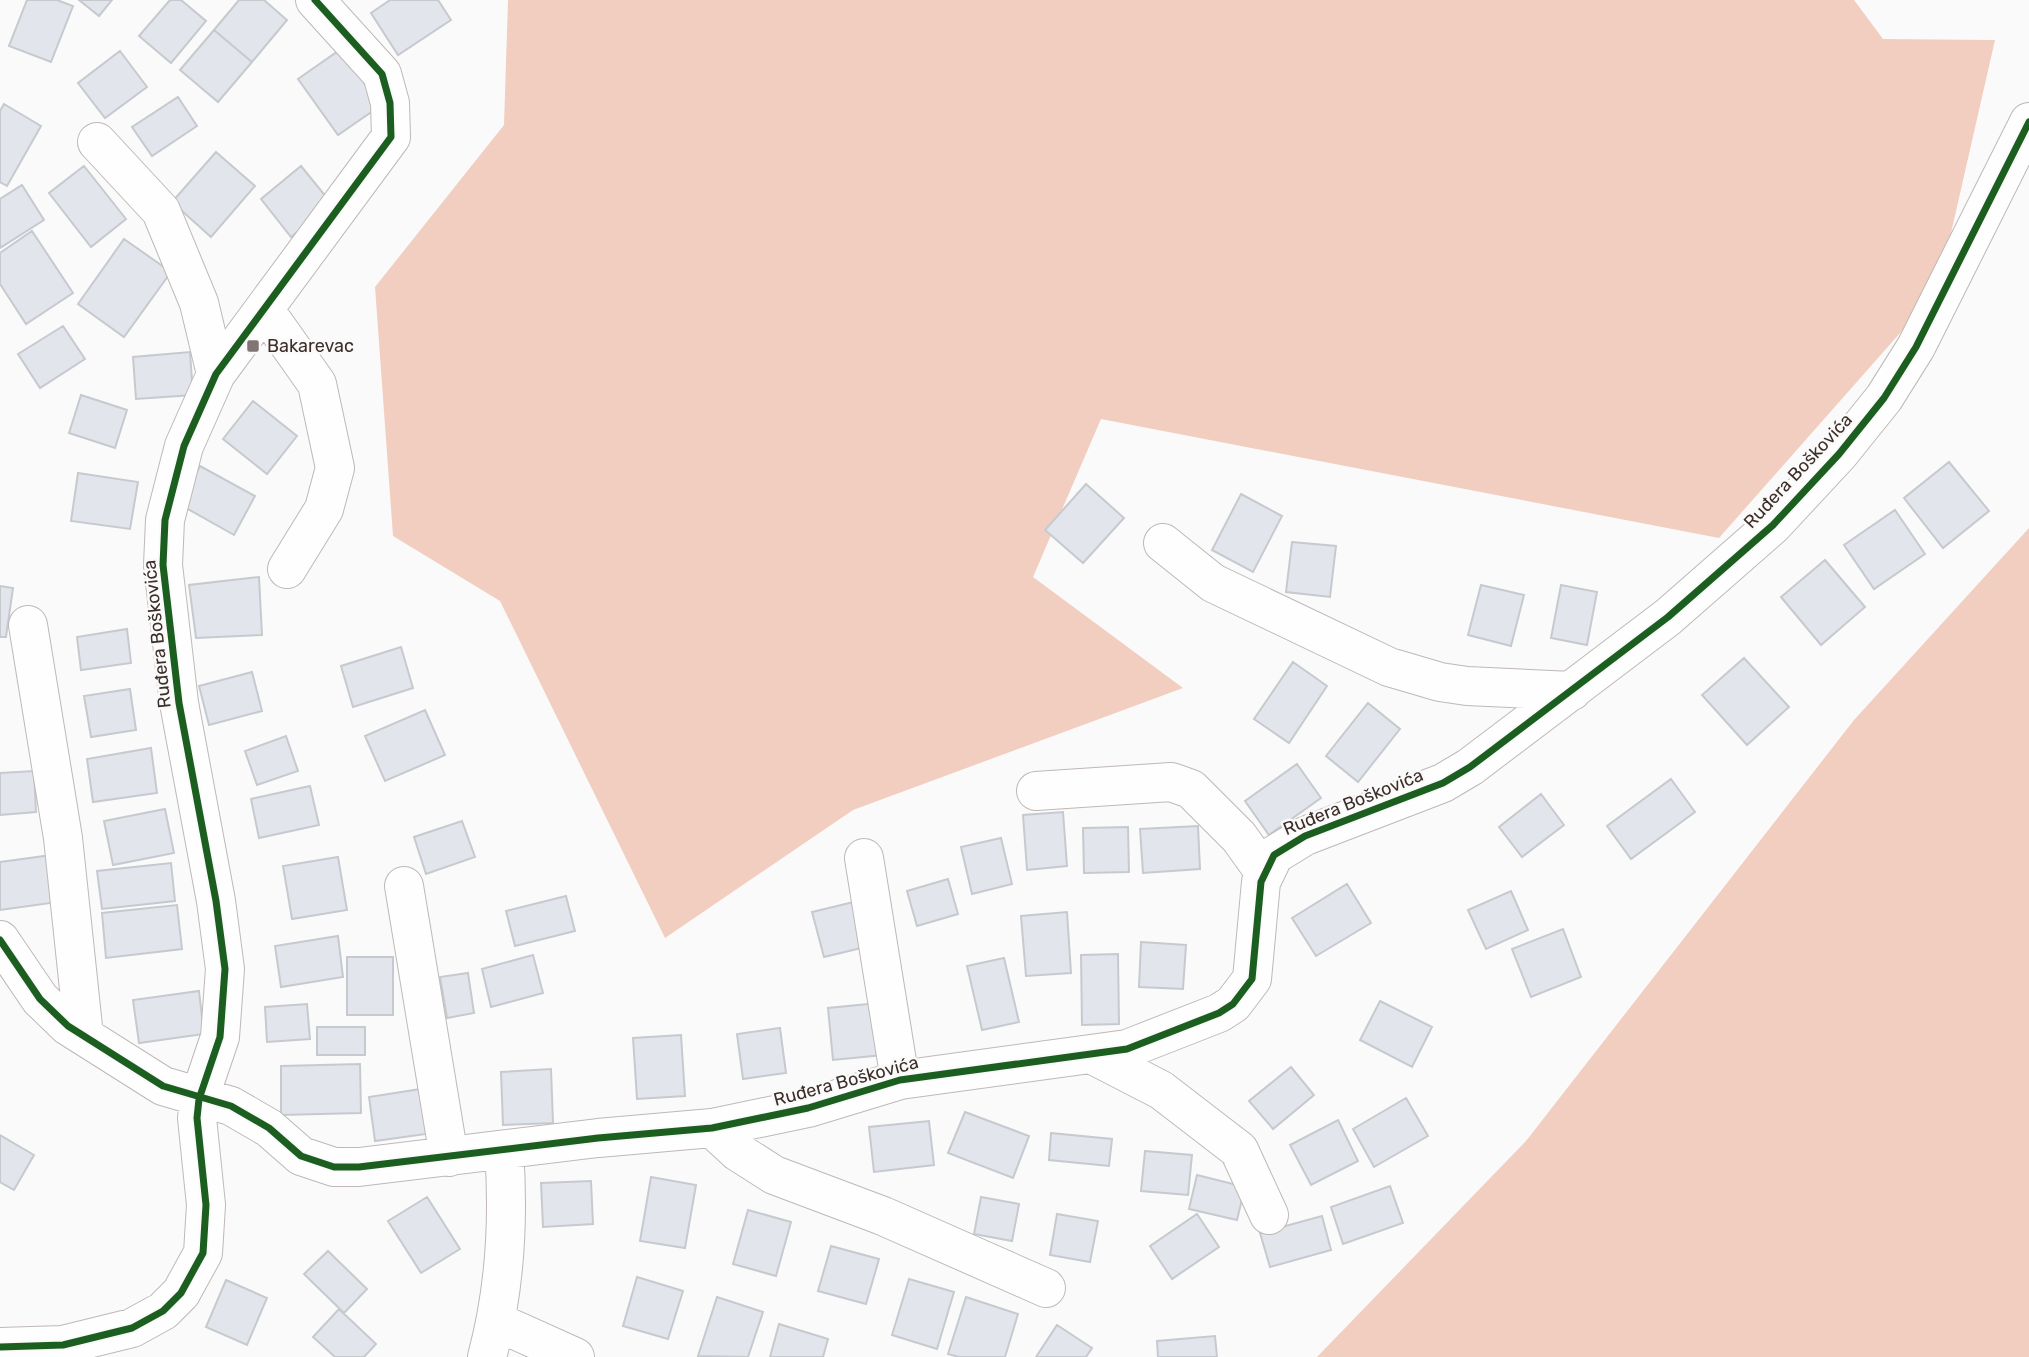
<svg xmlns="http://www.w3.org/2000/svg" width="2029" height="1357" viewBox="0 0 2029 1357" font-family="Rubik,sans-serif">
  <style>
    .forest { fill: #f2cec1 }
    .building { fill: #e2e5eb; stroke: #c6cacf; stroke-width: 2 }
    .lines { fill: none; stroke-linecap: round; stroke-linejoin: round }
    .minor-casing { stroke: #bfb8b6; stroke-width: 40 }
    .minor { stroke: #fefefe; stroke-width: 38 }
    .cycleway-casing { stroke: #fafafa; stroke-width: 11 }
    .cycleway { stroke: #1b5e20; stroke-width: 7 }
    .poi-dot { fill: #7f7572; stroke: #fafafa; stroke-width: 2.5 }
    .labels { text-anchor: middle; stroke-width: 5; stroke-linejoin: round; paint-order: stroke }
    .poi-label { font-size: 18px; fill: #3d2e29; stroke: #fafafa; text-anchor: start }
    .street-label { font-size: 18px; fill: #3d2e29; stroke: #fafafa }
  </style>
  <rect width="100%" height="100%" fill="#fafafa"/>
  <path class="forest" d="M 508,0 L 1854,0 L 1883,39 L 1995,40 L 1938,290 L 1719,538 L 1101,419 L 1033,577 L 1183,688 L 853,810 L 665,938 L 500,601 L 393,536 L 375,287 L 504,125 Z
    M 2029,528 L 2029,1357 L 1317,1357 L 1526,1141 L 1854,720 Z"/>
  <path class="building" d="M 27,0 L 57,0 L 73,6 L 51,62 L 9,46 Z
    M 79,0 L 112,0 L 99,16 Z
    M 170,0 L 181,0 L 206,21 L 171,63 L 139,36 Z
    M 239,0 L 264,0 L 287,20 L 252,62 L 214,30 Z
    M 390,0 L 438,0 L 451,20 L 398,55 L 371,13 Z
    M 214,30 L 252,62 L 218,102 L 180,70 Z
    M 341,49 L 380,106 L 338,135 L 298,79 Z
    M 120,51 L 147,87 L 105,118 L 78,83 Z
    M 178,97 L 197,126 L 152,156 L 132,127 Z
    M 4,104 L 41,126 L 7,186 L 0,182 L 0,111 Z
    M 216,152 L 255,186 L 211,237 L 172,202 Z
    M 84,166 L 126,219 L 91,247 L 49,193 Z
    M 301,166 L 332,204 L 291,237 L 261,199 Z
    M 22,185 L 44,220 L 0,248 L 0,199 Z
    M 32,231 L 73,293 L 26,324 L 0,284 L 0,253 Z
    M 124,239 L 171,272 L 124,337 L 78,304 Z
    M 63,326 L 85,359 L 40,388 L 18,354 Z
    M 190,352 L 193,395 L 136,399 L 133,357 Z
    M 81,395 L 127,410 L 115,448 L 69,433 Z
    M 253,401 L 297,436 L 267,474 L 223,439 Z
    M 1949,462 L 1989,511 L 1943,548 L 1904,498 Z
    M 200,466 L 255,496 L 234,535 L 179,504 Z
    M 78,473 L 138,482 L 130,529 L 71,521 Z
    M 1086,484 L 1124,518 L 1083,563 L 1045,530 Z
    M 1241,494 L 1282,516 L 1253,572 L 1212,550 Z
    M 1895,510 L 1925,554 L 1874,589 L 1844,545 Z
    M 1292,542 L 1336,546 L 1330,597 L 1286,592 Z
    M 1825,560 L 1865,607 L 1821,645 L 1781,597 Z
    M 259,577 L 262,635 L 196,638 L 189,585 Z
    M 1481,585 L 1524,595 L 1511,646 L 1468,635 Z
    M 1561,585 L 1597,592 L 1587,645 L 1551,638 Z
    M 0,586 L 13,588 L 6,637 L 0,637 Z
    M 127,629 L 131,663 L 81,670 L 77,637 Z
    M 401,647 L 413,688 L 353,707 L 341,666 Z
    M 1744,658 L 1789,707 L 1747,745 L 1702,695 Z
    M 1293,662 L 1327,686 L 1289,743 L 1254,719 Z
    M 252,672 L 262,711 L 209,725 L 199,686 Z
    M 130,689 L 136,730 L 91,737 L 84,696 Z
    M 1368,703 L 1400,729 L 1358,782 L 1326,756 Z
    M 425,710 L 445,755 L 385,781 L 365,736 Z
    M 286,736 L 298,771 L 257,785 L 245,751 Z
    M 151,748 L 157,793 L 93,802 L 87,759 Z
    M 1297,764 L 1321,798 L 1269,835 L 1245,801 Z
    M 34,771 L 36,812 L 0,815 L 0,773 Z
    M 1671,779 L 1695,812 L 1631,859 L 1607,826 Z
    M 310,786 L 319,825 L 259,838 L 251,799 Z
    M 1541,794 L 1564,825 L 1522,857 L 1499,827 Z
    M 165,809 L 174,853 L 113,865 L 104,821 Z
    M 1063,812 L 1067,866 L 1027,870 L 1023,815 Z
    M 462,821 L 475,857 L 426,874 L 414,837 Z
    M 1198,826 L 1200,869 L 1143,873 L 1140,829 Z
    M 1128,827 L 1129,872 L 1084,873 L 1083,828 Z
    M 1001,838 L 1012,884 L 972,894 L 961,847 Z
    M 52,855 L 58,902 L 0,910 L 0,862 Z
    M 338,857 L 347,910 L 292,919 L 283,866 Z
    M 171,863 L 175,901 L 102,909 L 97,871 Z
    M 948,879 L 958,914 L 917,926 L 907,891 Z
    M 1347,884 L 1371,923 L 1316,956 L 1292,918 Z
    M 1511,891 L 1528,930 L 1486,949 L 1468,910 Z
    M 566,896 L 575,931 L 515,946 L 506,911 Z
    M 862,900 L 874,945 L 824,957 L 812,912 Z
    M 177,905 L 182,949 L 106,958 L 102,913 Z
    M 1067,912 L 1071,973 L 1026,976 L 1021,916 Z
    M 1563,929 L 1581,977 L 1531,997 L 1512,949 Z
    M 338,936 L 343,977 L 281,987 L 275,946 Z
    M 1141,942 L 1186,945 L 1183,989 L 1139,987 Z
    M 1118,954 L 1119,1024 L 1082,1025 L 1081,955 Z
    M 533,955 L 543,993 L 491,1007 L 482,969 Z
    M 347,957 L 393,957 L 393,1015 L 347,1015 Z
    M 1004,958 L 1019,1022 L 982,1030 L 967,966 Z
    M 468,973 L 474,1013 L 447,1018 L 440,977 Z
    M 199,991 L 204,1034 L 139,1043 L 133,1000 Z
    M 1380,1001 L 1432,1027 L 1412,1067 L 1360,1040 Z
    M 878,1003 L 883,1055 L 833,1060 L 828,1008 Z
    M 307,1004 L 310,1039 L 267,1042 L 265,1007 Z
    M 317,1027 L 365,1027 L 365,1055 L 317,1055 Z
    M 780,1028 L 786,1073 L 743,1079 L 737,1034 Z
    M 681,1035 L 685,1096 L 637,1099 L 633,1038 Z
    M 360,1064 L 361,1113 L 281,1115 L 281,1066 Z
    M 1291,1067 L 1314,1095 L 1273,1129 L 1249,1101 Z
    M 551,1069 L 553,1123 L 503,1125 L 501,1072 Z
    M 427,1088 L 433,1133 L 375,1141 L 369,1097 Z
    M 1406,1098 L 1428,1136 L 1374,1167 L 1353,1129 Z
    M 965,1112 L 1029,1136 L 1013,1178 L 948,1153 Z
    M 1338,1120 L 1358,1161 L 1311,1185 L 1290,1145 Z
    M 929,1121 L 934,1165 L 874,1172 L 869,1127 Z
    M 1051,1133 L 1112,1139 L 1109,1166 L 1049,1160 Z
    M 0,1135 L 34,1155 L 14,1190 L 0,1182 Z
    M 1145,1151 L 1192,1155 L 1188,1195 L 1141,1191 Z
    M 1197,1175 L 1245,1187 L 1237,1220 L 1189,1209 Z
    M 651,1177 L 696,1185 L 685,1248 L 640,1241 Z
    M 591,1181 L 593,1224 L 543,1227 L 541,1183 Z
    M 1390,1186 L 1403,1223 L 1343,1244 L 1331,1207 Z
    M 427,1197 L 460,1249 L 421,1273 L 388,1221 Z
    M 981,1197 L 1019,1204 L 1012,1241 L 974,1234 Z
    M 748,1210 L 791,1222 L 776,1276 L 733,1264 Z
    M 1057,1214 L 1098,1221 L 1090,1262 L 1050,1255 Z
    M 1197,1214 L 1219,1247 L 1172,1279 L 1150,1246 Z
    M 1322,1216 L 1331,1250 L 1270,1267 L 1260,1233 Z
    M 831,1246 L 879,1259 L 866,1304 L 818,1291 Z
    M 328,1251 L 367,1289 L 344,1313 L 304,1274 Z
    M 637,1277 L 683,1291 L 668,1339 L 623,1326 Z
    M 909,1279 L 954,1292 L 937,1349 L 892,1335 Z
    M 226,1280 L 267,1298 L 247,1345 L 206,1327 Z
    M 717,1297 L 763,1312 L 748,1357 L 698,1356 Z
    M 966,1297 L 1018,1314 L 1005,1357 L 959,1357 L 948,1354 Z
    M 339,1309 L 376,1344 L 364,1357 L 335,1357 L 313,1337 Z
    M 779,1324 L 828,1339 L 823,1357 L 770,1357 Z
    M 1057,1325 L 1092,1348 L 1086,1357 L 1036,1357 Z
    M 1215,1336 L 1217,1357 L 1158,1357 L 1157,1341 Z"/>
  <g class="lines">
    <defs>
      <path id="minor" d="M 97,142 L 161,211 L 199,303 L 216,374
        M 264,309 L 317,384 L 335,468 L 324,509 L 287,569
        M 1163,543 L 1213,583 L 1389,667 L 1440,682 L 1467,686 L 1572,691
        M 28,625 L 63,838 L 84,1036
        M 1036,791 L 1171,782 L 1191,789 L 1239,837 L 1264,872
        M 864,858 L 900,1080
        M 404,886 L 449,1157
        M 0,940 L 40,999 L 68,1026 L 163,1086 L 231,1106 L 269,1128 L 301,1156 L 334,1167 L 359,1167 L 598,1138 L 712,1128 L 808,1108 L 900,1080 L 1127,1049 L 1219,1013 L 1233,1004 L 1252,979 L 1261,882 L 1274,855 L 1305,836 L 1443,783 L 1470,767 L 1668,617 L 1773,525 L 1839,454 L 1884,398 L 1916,347 L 2029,122
        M 1095,1056 L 1161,1090 L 1239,1150 L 1269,1215
        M 712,1128 L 738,1152 L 774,1175 L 883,1216 L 1046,1288
        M 497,1322 L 575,1357
        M 0,1347 L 63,1345 L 132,1328 L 163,1311 L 181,1293 L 203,1253 L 206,1205 L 197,1118 L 199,1099 L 220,1037 L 225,969 L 216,901 L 179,703 L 163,565 L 165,520 L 184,446 L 216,374 L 391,137 L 390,103 L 382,74 L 315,0
        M 487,1357 C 505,1290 509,1219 504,1150"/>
    </defs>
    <use href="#minor" class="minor-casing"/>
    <use href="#minor" class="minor"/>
    <defs>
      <path id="cycleway" d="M 0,940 L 40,999 L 68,1026 L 163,1086 L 231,1106 L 269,1128 L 301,1156 L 334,1167 L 359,1167 L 598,1138 L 712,1128 L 808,1108 L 900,1080 L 1127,1049 L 1219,1013 L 1233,1004 L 1252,979 L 1261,882 L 1274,855 L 1305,836 L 1443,783 L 1470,767 L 1668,617 L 1773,525 L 1839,454 L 1884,398 L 1916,347 L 2029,122
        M 0,1347 L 63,1345 L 132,1328 L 163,1311 L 181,1293 L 203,1253 L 206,1205 L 197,1118 L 199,1099 L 220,1037 L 225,969 L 216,901 L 179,703 L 163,565 L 165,520 L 184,446 L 216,374 L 391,137 L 390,103 L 382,74 L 315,0"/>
    </defs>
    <use href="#cycleway" class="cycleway-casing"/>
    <use href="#cycleway" class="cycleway"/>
  </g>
  <rect class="poi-dot" x="246" y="339" width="14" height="14" rx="3.5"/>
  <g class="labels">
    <g class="poi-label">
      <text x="267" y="352">Bakarevac</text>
    </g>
    <g class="street-label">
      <text transform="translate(1798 471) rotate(-47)" y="6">Ruđera Boškovića</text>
      <text transform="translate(157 634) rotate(-96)" y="6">Ruđera Boškovića</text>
      <text transform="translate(1353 802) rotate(-22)" y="6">Ruđera Boškovića</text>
      <text transform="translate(846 1081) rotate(-15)" y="6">Ruđera Boškovića</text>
    </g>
  </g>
</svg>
